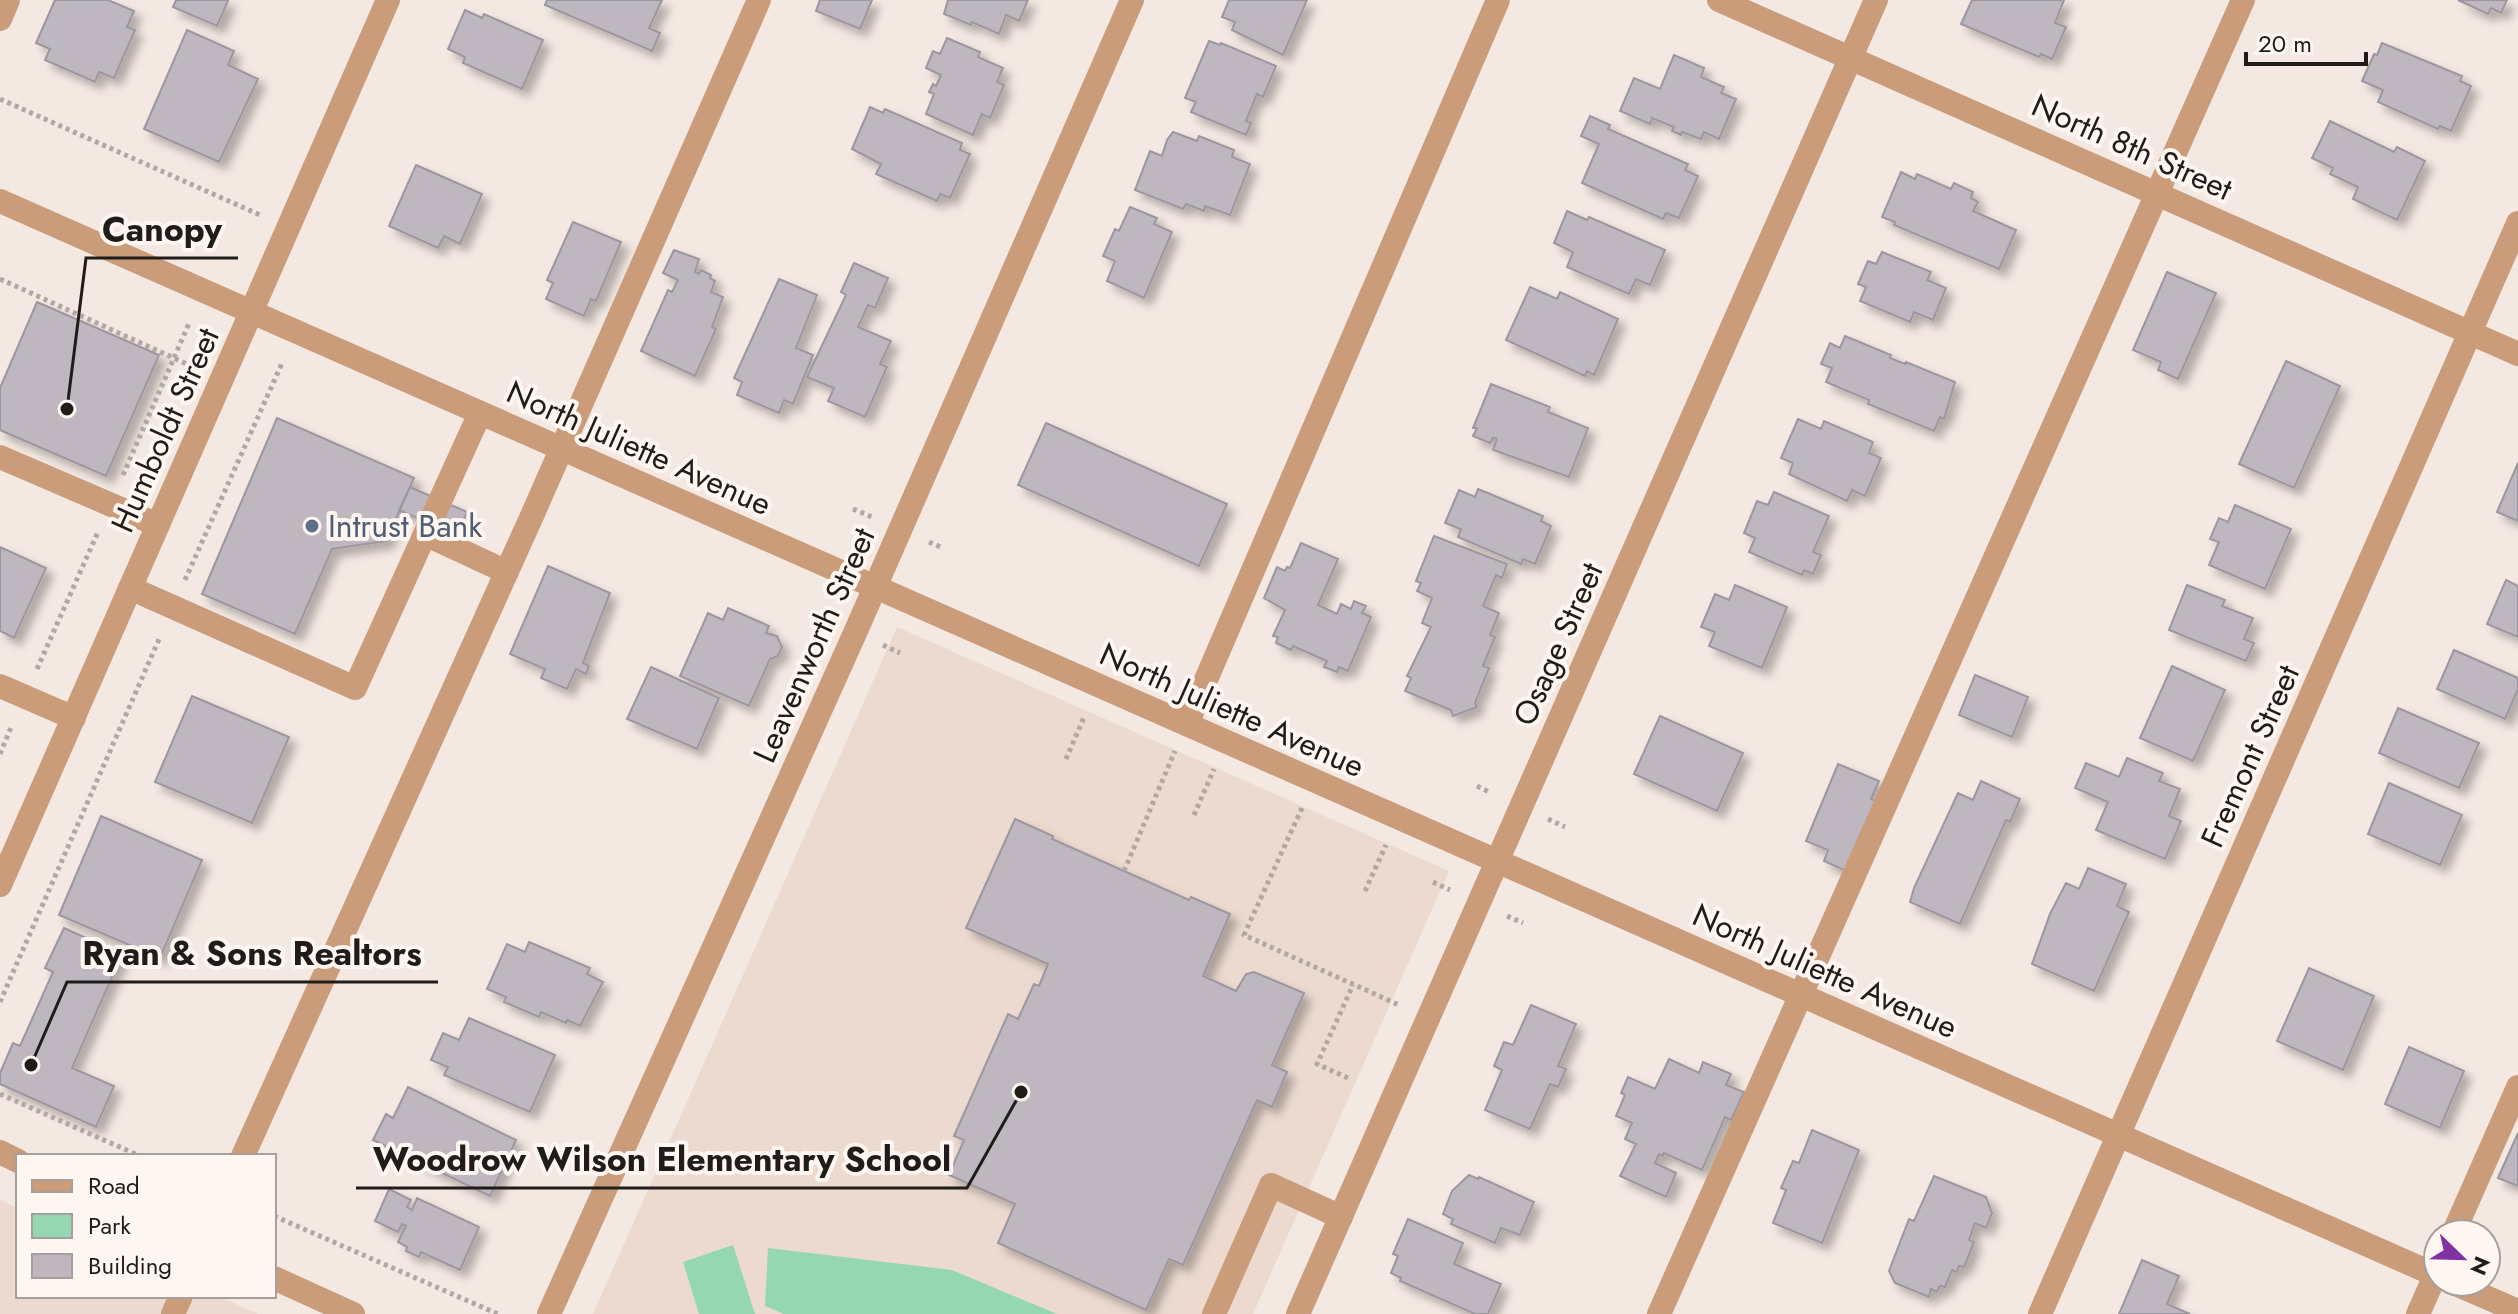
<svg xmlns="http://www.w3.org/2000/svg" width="2518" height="1314" viewBox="0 0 2518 1314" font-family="Jost,sans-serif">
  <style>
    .built { fill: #ecdad0 }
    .green { fill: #95d7b1 }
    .building { fill: #beb7c0; stroke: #9c969f; stroke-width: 2; filter: url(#shadow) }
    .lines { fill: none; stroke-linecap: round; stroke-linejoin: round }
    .path { stroke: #b1a8a3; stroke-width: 5; stroke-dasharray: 4 4; stroke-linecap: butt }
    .service { stroke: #ca9c7a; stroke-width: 24 }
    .minor { stroke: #ca9c7a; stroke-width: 24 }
    .tertiary { stroke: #ca9c7a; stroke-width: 24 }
    .service-dot { fill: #5c6f8a; stroke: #fff6f1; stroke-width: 3 }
    .labels { text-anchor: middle; stroke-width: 8; stroke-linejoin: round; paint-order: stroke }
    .street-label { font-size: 32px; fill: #201c1a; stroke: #fff6f1 }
    .service-label { font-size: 32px; fill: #4e5e75; stroke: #fff6f1; text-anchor: start }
    .leader { fill: none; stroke: #201c1a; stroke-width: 3 }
    .callout-dot { fill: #201c1a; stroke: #fff6f1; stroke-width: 3 }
    .callout-label { font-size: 34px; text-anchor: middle; font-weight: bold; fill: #201c1a; stroke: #fff6f1; stroke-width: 8; stroke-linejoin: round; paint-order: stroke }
  </style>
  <defs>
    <filter id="shadow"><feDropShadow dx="7" dy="7" stdDeviation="4" flood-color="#0004"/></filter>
  </defs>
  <rect width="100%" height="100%" fill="#f3e8e2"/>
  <path class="built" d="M 897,627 L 1449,871 L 1253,1314 L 593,1314 Z
    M 0,1200 L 18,1208 L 18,1296 L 218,1296 L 258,1314 L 0,1314 Z"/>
  <path class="green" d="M 733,1245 L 755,1314 L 699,1314 L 683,1262 Z
    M 768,1248 L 952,1270 L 1057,1314 L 784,1314 L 765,1306 Z"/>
  <path class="building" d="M 55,0 L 108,0 L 134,11 L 127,27 L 135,30 L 114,78 L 99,72 L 95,82 L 45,60 L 50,49 L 36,43 Z
    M 176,0 L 226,0 L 228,1 L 217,26 L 173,7 Z
    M 547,0 L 662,0 L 649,28 L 660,33 L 652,51 L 545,5 Z
    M 820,0 L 872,0 L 860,29 L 816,11 Z
    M 948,0 L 1028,0 L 1019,21 L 1006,15 L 999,34 L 972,22 L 971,25 L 944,14 Z
    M 1229,0 L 1307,0 L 1283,55 L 1232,30 L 1235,22 L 1222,17 Z
    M 1972,0 L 2064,0 L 2055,23 L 2066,27 L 2052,59 L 2041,54 L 2039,57 L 1961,24 Z
    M 2458,0 L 2507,0 L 2501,13 L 2491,8 L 2488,14 Z
    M 465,10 L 482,18 L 484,14 L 543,40 L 522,89 L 463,63 L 465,57 L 448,49 Z
    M 187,30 L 234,51 L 228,65 L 258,79 L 219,162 L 144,129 Z
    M 947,38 L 980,52 L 978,57 L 1003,68 L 997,82 L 1004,85 L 990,118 L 982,114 L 973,135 L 926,114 L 934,94 L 929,92 L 933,84 L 936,86 L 941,75 L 926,68 L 933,51 L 940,54 Z
    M 1209,41 L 1220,45 L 1221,43 L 1276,66 L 1263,97 L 1257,94 L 1246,121 L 1251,123 L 1246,135 L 1191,112 L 1196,102 L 1185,98 Z
    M 2382,43 L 2462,76 L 2460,81 L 2471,86 L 2451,131 L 2440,126 L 2438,129 L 2378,102 L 2383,90 L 2362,81 L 2374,54 L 2377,55 Z
    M 1674,55 L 1704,68 L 1701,77 L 1724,87 L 1721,93 L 1736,99 L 1719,139 L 1704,132 L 1701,139 L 1682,132 L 1681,135 L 1672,131 L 1674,127 L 1652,118 L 1650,124 L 1620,111 L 1634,78 L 1660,89 Z
    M 870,107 L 883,113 L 885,109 L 962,143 L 960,150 L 970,154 L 950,198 L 940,194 L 937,201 L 876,174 L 881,164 L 852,149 Z
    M 1590,116 L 1610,125 L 1608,129 L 1688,164 L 1685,170 L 1698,176 L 1679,218 L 1666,213 L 1663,219 L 1582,183 L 1599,144 L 1581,136 Z
    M 2330,121 L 2394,152 L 2397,147 L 2425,161 L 2397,220 L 2353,199 L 2358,187 L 2330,174 L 2333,168 L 2312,158 Z
    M 1173,132 L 1197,141 L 1199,136 L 1234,150 L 1232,157 L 1250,164 L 1230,215 L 1205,206 L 1204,211 L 1186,204 L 1183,209 L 1135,190 L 1150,151 L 1162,156 L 1167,140 Z
    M 416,165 L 482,194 L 460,244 L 444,236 L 438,248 L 389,226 Z
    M 1901,172 L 1915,179 L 1917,174 L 1951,189 L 1954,183 L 1973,192 L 1971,198 L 1978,202 L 1973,211 L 2016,230 L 1999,269 L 1894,225 L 1895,222 L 1882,217 Z
    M 1130,207 L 1157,218 L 1154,224 L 1172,232 L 1144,298 L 1107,281 L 1115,261 L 1103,256 L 1115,229 L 1119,231 Z
    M 1567,211 L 1587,220 L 1589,217 L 1665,250 L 1650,285 L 1636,279 L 1629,294 L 1567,267 L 1573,252 L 1554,243 Z
    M 573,222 L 621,242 L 596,301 L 591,299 L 584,316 L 546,299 L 553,283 L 547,280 Z
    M 674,250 L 699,259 L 695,272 L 699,274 L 701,270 L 711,275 L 710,278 L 715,281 L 711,292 L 723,297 L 712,327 L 716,329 L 695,376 L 641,351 L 668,290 L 672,292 L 678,280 L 663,273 Z
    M 1882,252 L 1931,272 L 1927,280 L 1946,288 L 1933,320 L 1914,312 L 1910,322 L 1860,301 L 1866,287 L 1858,284 L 1868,261 L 1876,264 Z
    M 854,263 L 888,278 L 875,308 L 868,305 L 858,327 L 891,341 L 880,364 L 887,367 L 865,417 L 828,401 L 834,388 L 807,377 L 846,295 L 841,292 Z
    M 2167,272 L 2216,293 L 2178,379 L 2158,370 L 2161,362 L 2133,350 Z
    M 779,279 L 817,295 L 796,348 L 813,355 L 793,404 L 784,400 L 779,413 L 737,395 L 742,382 L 734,378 Z
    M 1530,287 L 1557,299 L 1560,292 L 1618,319 L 1594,375 L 1587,371 L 1585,376 L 1506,340 Z
    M 37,302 L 159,355 L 106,476 L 0,430 L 0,388 Z
    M 1845,336 L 1891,355 L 1890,358 L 1905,364 L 1906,362 L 1955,382 L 1944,419 L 1940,417 L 1934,431 L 1868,404 L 1869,400 L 1826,382 L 1832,368 L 1821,364 L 1830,343 L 1840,348 Z
    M 2286,361 L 2340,386 L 2294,488 L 2239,464 Z
    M 1491,384 L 1550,407 L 1548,412 L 1588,428 L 1569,477 L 1493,450 L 1497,439 L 1493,438 L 1490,443 L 1473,436 L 1477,428 L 1473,428 Z
    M 277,418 L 414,478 L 386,541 L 332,549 L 295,634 L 202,594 Z
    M 1798,419 L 1821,429 L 1824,421 L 1873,442 L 1869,453 L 1881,458 L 1865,496 L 1852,490 L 1847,501 L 1789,474 L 1793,463 L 1781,458 Z
    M 1046,423 L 1227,504 L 1199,566 L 1018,485 Z
    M 2518,463 L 2518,521 L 2497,512 Z
    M 410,487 L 467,512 L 457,536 L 399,510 Z
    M 1478,489 L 1543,516 L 1541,521 L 1551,526 L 1535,564 L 1523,559 L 1521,564 L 1458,537 L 1461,529 L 1445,523 L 1459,490 L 1475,497 Z
    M 1774,492 L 1829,516 L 1813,552 L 1821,555 L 1813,574 L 1804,570 L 1802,575 L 1749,552 L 1755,538 L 1744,533 L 1757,501 L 1768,505 Z
    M 2235,505 L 2291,529 L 2265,589 L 2209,565 L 2219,542 L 2210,539 L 2219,518 L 2228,522 Z
    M 1434,536 L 1507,564 L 1502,578 L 1496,575 L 1483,606 L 1499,613 L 1490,635 L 1495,637 L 1483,666 L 1489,668 L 1475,703 L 1477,707 L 1453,716 L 1451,710 L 1405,691 L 1411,678 L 1407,676 L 1431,627 L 1422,623 L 1432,598 L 1417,591 L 1421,583 L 1416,581 Z
    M 1301,543 L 1338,559 L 1318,605 L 1337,614 L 1341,604 L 1351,609 L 1354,601 L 1366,606 L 1362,613 L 1371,617 L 1348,671 L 1339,667 L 1337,672 L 1324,667 L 1327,661 L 1293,646 L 1291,650 L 1276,643 L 1278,637 L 1273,636 L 1285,610 L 1264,598 L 1277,567 L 1285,571 L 1287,567 L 1290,568 Z
    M 0,547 L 46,568 L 14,638 L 0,631 Z
    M 548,566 L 610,593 L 583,663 L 589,666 L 586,674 L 576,669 L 567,689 L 541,678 L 545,669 L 510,654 Z
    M 2506,580 L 2518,586 L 2518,637 L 2487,624 Z
    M 1735,585 L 1787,607 L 1762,668 L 1709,646 L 1715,632 L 1701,627 L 1715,594 L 1729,600 Z
    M 2187,585 L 2225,600 L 2222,606 L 2253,618 L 2244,639 L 2254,643 L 2246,661 L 2169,630 Z
    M 728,608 L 769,626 L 766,633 L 777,636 L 782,647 L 778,656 L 770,659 L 749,706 L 680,676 L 708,613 L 723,620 Z
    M 2454,650 L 2518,678 L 2518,689 L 2505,719 L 2437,689 Z
    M 2172,666 L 2225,690 L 2193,761 L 2140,738 Z
    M 651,667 L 719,698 L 697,749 L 627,719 Z
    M 1975,675 L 2028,697 L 2012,737 L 1959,715 Z
    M 192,696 L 289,737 L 252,823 L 155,782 Z
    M 2398,708 L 2479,743 L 2459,788 L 2379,753 Z
    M 1660,716 L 1743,753 L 1717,811 L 1634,774 Z
    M 2127,758 L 2163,773 L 2159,781 L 2180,789 L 2169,816 L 2181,821 L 2165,859 L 2096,830 L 2108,802 L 2075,788 L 2086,763 L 2119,777 Z
    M 1838,764 L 1879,781 L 1871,799 L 1876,801 L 1846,871 L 1824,861 L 1828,850 L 1806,841 Z
    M 1981,781 L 2020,799 L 2010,822 L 2006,820 L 1960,924 L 1910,902 L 1914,888 L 1958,793 L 1973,800 Z
    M 2389,783 L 2462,815 L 2440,865 L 2368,834 Z
    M 101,816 L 202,860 L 160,958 L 59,915 Z
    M 1015,819 L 1053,836 L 1052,839 L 1124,871 L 1189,900 L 1191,897 L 1230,914 L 1203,976 L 1236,991 L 1246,974 L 1254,972 L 1304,993 L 1272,1065 L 1287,1072 L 1272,1107 L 1257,1100 L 1183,1265 L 1169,1259 L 1146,1310 L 998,1243 L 1015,1204 L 949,1175 L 964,1140 L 954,1136 L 1008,1014 L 1018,1019 L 1034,984 L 1039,986 L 1048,964 L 966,928 Z
    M 2088,868 L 2126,884 L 2117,906 L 2129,912 L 2094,991 L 2032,964 L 2050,914 L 2066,883 L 2079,889 Z
    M 64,928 L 122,954 L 72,1068 L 114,1086 L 96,1127 L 0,1084 L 0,1073 L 13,1043 L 20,1046 L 53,972 L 45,968 Z
    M 529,942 L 590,968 L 587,974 L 603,982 L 580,1026 L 567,1020 L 566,1023 L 541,1012 L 539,1017 L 504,1002 L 506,997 L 487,989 L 507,944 L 525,952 Z
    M 2309,968 L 2374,996 L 2343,1070 L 2277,1041 Z
    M 1531,1005 L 1576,1024 L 1558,1066 L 1566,1069 L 1558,1087 L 1550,1084 L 1530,1129 L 1485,1110 L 1502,1070 L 1494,1066 L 1504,1042 L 1513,1045 Z
    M 469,1018 L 555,1055 L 530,1112 L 444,1075 L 448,1067 L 431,1060 L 443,1033 L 459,1040 Z
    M 2409,1047 L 2464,1071 L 2440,1128 L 2385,1104 Z
    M 1669,1059 L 1699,1073 L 1703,1062 L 1731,1074 L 1726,1085 L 1744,1092 L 1731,1120 L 1725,1117 L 1702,1170 L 1664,1153 L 1663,1156 L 1659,1154 L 1655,1163 L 1676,1173 L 1666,1197 L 1620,1176 L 1636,1144 L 1625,1139 L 1632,1123 L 1616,1116 L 1625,1095 L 1621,1093 L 1628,1077 L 1655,1089 Z
    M 408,1087 L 516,1140 L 490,1196 L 373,1140 L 386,1114 L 393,1118 Z
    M 1812,1130 L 1859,1150 L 1822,1243 L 1773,1223 L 1786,1190 L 1781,1188 L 1793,1161 L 1799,1163 Z
    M 2518,1133 L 2518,1186 L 2498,1178 Z
    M 1469,1175 L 1478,1179 L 1479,1177 L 1534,1202 L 1520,1235 L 1501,1228 L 1495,1243 L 1451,1224 L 1453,1219 L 1443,1214 L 1452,1191 Z
    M 1934,1176 L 1986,1197 L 1992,1213 L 1986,1228 L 1975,1223 L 1969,1240 L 1974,1242 L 1964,1267 L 1959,1266 L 1957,1272 L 1952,1270 L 1945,1287 L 1940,1286 L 1937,1292 L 1931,1289 L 1929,1297 L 1895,1283 L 1889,1271 L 1909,1219 L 1914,1221 Z
    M 389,1189 L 411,1200 L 407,1207 L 412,1210 L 417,1198 L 479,1227 L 460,1270 L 421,1252 L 419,1257 L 406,1251 L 407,1247 L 398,1242 L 406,1226 L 402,1224 L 398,1232 L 375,1221 Z
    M 1408,1219 L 1463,1243 L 1454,1264 L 1501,1284 L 1488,1314 L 1475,1314 L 1400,1281 L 1401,1278 L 1391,1273 L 1398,1256 L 1393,1254 Z
    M 2142,1260 L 2179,1276 L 2167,1304 L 2190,1314 L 2119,1314 Z"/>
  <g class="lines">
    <path class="path" d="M 0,99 L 260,215
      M 0,279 L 187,364
      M 123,475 L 190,321
      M 853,509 L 872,517
      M 929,542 L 943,548
      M 185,580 L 283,361
      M 809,612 L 826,620
      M 883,645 L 900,653
      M 37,669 L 98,532
      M 0,754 L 12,725
      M 1066,759 L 1085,715
      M 1477,786 L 1491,793
      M 1302,808 L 1244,935 L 1399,1005
      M 1194,815 L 1214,769
      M 1548,819 L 1565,827
      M 1124,871 L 1175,751
      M 1433,882 L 1450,890
      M 1365,891 L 1386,845
      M 1507,916 L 1523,923
      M 0,1002 L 160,637
      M 1348,1078 L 1317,1064 L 1353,985
      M 0,1094 L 140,1156
      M 274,1216 L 498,1314"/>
    <path class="service" d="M 0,19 L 8,0
      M 0,457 L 158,525
      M 425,534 L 507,572
      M 130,588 L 355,688 L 480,413
      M 0,686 L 74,718
      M 1187,724 L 1498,0
      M 243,1156 L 531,518 L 759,0
      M 2453,1234 L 2518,1087
      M 173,1314 L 181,1296
      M 1214,1314 L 1271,1185 L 1341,1217
      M 1659,1314 L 2243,0
      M 2418,1314 L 2438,1269"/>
    <path class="minor" d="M 1719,0 L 2518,354
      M 0,885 L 388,0
      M 0,1152 L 18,1161
      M 274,1278 L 353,1314
      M 1298,1314 L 1876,0
      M 2040,1314 L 2518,223"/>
    <path class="tertiary" d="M 0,201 L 2438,1276
      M 2451,1282 L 2518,1311
      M 549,1314 L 855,633 L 1132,0"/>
  </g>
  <circle class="service-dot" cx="312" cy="526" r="8"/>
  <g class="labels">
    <g class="street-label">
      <text transform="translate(2132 147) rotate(24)" y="11">North 8th Street</text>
      <text transform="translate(165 430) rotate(-66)" y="11">Humboldt Street</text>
      <text transform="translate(639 448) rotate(24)" y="11">North Juliette Avenue</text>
      <text transform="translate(1558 644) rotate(-66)" y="11">Osage Street</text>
      <text transform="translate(814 645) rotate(-66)" y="11">Leavenworth Street</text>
      <text transform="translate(1232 710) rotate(24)" y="11">North Juliette Avenue</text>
      <text transform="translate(2250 756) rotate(-66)" y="11">Fremont Street</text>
      <text transform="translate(1825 971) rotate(24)" y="11">North Juliette Avenue</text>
    </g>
    <g class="service-label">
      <text x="328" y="537">Intrust Bank</text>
    </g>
  </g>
  <path class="leader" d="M67 409L86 258H238M31 1065L67 982H438M1021 1092L967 1188H356"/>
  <g class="callout-dot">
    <circle cx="67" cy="409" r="8"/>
    <circle cx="31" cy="1065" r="8"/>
    <circle cx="1021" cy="1092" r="8"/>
  </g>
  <g class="callout-label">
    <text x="162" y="241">Canopy</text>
    <text x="252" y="965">Ryan &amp; Sons Realtors</text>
    <text x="662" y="1171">Woodrow Wilson Elementary School</text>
  </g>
  <rect x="16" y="1154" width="260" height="144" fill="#fff6f1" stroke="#a69f9b" stroke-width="2"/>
  <rect x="32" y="1180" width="40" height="12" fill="#ca9c7a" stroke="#a69f9b" stroke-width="2"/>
  <text x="88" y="1194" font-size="24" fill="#201c1a">Road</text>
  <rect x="32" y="1214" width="40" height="24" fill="#95d7b1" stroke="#a69f9b" stroke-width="2"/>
  <text x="88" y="1234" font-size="24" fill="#201c1a">Park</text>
  <rect x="32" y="1254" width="40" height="24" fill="#beb7c0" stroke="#a69f9b" stroke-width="2"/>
  <text x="88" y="1274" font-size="24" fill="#201c1a">Building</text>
  <g transform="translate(2462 1258) rotate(113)"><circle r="38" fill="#fff6f1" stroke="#a69f9b" stroke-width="2"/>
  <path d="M0-6L14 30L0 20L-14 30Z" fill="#8132a2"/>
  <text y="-12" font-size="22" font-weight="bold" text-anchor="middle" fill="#201c1a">N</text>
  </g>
  <path d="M2246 52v12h120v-12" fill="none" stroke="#201c1a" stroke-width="4"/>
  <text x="2258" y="52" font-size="24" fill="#201c1a" stroke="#fff6f1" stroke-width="6" paint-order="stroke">20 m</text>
</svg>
